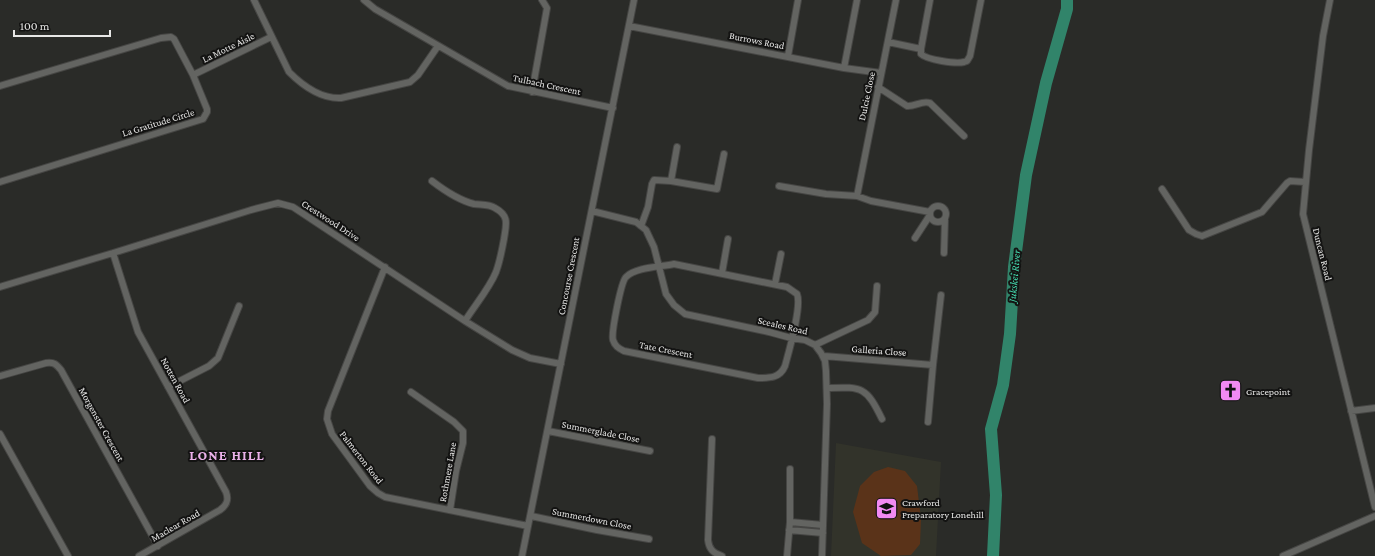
<svg xmlns="http://www.w3.org/2000/svg" width="1375" height="556" viewBox="0 0 1375 556" font-family="'Crimson Pro',serif">
  <style>
    .built { fill: #32332a }
    .green { fill: #5a3319 }
    .lines { fill: none; stroke-linecap: round; stroke-linejoin: round }
    .river { stroke: #31846a; stroke-width: 12 }
    .street-casing { stroke: #464644; stroke-width: 8 }
    .street { stroke: #636461; stroke-width: 6 }
    .labels { text-anchor: middle; stroke-width: 4; stroke-linejoin: round; paint-order: stroke }
    .street-label { font-size: 10px; fill: #e7e7e6; stroke: #131312 }
    .poi-label { font-size: 10px; fill: #e7e7e6; stroke: #131312; text-anchor: start }
    .water-label { font-size: 11px; font-style: italic; fill: #46deb2; stroke: #131312 }
    .district-label { font-size: 14px; font-weight: bold; letter-spacing: 1px; fill: #ebb1ea; stroke: #131312 }
  </style>
  <rect width="100%" height="100%" fill="#2a2b28"/>
  <path class="built" d="M 836,443 L 941,462 L 936,556 L 831,556 Z"/>
  <path class="green" d="M 888,467 L 905,471 L 917,486 L 921,519 L 920,544 L 911,555 L 881,556 L 862,543 L 853,512 L 860,486 L 874,472 Z"/>
  <g class="lines">
    <path class="river" d="M 993,556 L 996,495 L 991,429 L 1003,385 L 1010,334 L 1014,267 L 1026,175 L 1046,83 L 1067,9 L 1067,0"/>
    <defs>
      <path id="street" d="M 254,0 L 289,72 C 303,86 321,99 341,98 L 410,82 L 418,75 L 438,46
        M 364,0 L 375,9 L 508,86 L 613,108
        M 1330,0 L 1323,36 L 1309,150 L 1303,214 L 1375,507
        M 629,26 L 844,68 L 881,73
        M 888,42 L 921,49 L 921,54 C 927,60 956,64 964,62 L 967,61 L 970,56 L 981,0
        M 921,49 L 930,0
        M 788,56 L 798,0
        M 844,68 L 857,0
        M 193,75 L 271,37
        M 0,86 L 161,38 L 171,37 L 174,39 L 193,75 L 207,109 L 207,112 L 203,119 L 0,182
        M 878,87 L 907,106 C 915,107 922,100 930,103 L 964,136
        M 532,92 L 547,8 L 542,0
        M 432,181 C 445,191 458,200 474,204 C 481,205 489,204 495,208 C 510,216 506,225 504,239 C 502,250 500,261 496,272 C 489,289 475,305 465,321
        M 671,181 L 677,147
        M 779,186 L 826,194 L 857,196 L 871,201 L 930,212
        M 1162,189 L 1189,230 L 1196,234 L 1202,236 L 1262,212 L 1287,183 L 1290,181 L 1305,182
        M 857,196 L 896,0
        M930 214a8 8 0 1 1 16 0a8 8 0 1 1-16 0Z
        M 592,211 L 636,222 L 646,230 L 654,247 L 666,294 L 674,305 L 685,314 L 769,332 L 791,338 L 805,340 L 815,345 L 821,353 L 825,361 L 826,371 L 827,404 L 822,556
        M 641,226 L 648,207 L 652,184 L 654,180 L 671,181 L 717,189 L 724,154
        M 915,238 L 930,215
        M 113,253 L 138,332 L 226,492 C 229,500 227,505 220,510 L 139,556
        M 944,253 L 945,218
        M 674,264 L 787,287 L 797,294 C 802,306 789,351 785,366 C 780,378 770,378 758,378 L 624,351 C 618,348 615,346 613,340 C 611,333 621,282 626,277 C 636,267 661,267 674,264 Z
        M 385,267 L 328,411 L 327,419 L 332,434 L 370,486 L 378,493 L 385,497 L 528,526
        M 722,273 L 728,239
        M 775,284 L 781,254
        M 0,287 L 113,253 L 251,210 L 278,203 L 293,207 L 465,321 L 512,350 L 530,358 L 561,364
        M 815,345 L 868,320 L 875,312 L 877,286
        M 824,356 L 933,365
        M 0,376 L 46,363 C 54,362 56,364 61,370 L 158,546
        M 168,387 L 209,366 L 218,358 L 239,306
        M 827,388 C 862,387 866,386 882,419
        M 411,392 L 454,422 L 463,431 L 463,443 L 456,471 L 450,510
        M 1351,411 L 1375,408
        M 928,422 L 933,365 L 941,295
        M 548,431 L 650,451
        M 0,434 L 68,556
        M 712,439 L 708,540 C 709,549 713,553 722,556
        M 531,516 L 597,530 L 649,539
        M 790,522 L 823,525
        M 789,530 L 823,533
        M 522,556 L 634,0
        M 787,556 L 790,522 L 790,469
        M 1283,556 L 1375,516"/>
    </defs>
    <use href="#street" class="street-casing"/>
    <use href="#street" class="street"/>
  </g>
  <defs>
    <symbol id="church-square" viewBox="-11 -11 22 22"><rect x="-9" y="-9" width="18" height="18" rx="4" fill="#f28af3" stroke="#131312"/><path d="M-1.2-6h2.4v3.5h3.3v2.4h-3.3V6h-2.4V-.1h-3.3v-2.4h3.3Z" fill="#111"/></symbol>
    <symbol id="school-square" viewBox="-11 -11 22 22"><rect x="-9" y="-9" width="18" height="18" rx="4" fill="#f28af3" stroke="#131312"/><path d="M0-5L7-2L0 1L-7-2ZM-4 1L0 2.5L4 1V4Q0 6-4 4Z" fill="#111"/></symbol>
  </defs>
  <g fill-rule="evenodd">
    <use href="#church-square" x="1218" y="378" width="25" height="25"/>
    <use href="#school-square" x="874" y="496" width="25" height="25"/>
  </g>
  <g class="labels">
    <g class="street-label">
      <text transform="translate(757 40) rotate(11)" y="4">Burrows Road</text>
      <text transform="translate(228 47) rotate(-26)" y="4">La Motte Aisle</text>
      <text transform="translate(547 84) rotate(12)" y="4">Tulbach Crescent</text>
      <text transform="translate(866 96) rotate(-78)" y="4">Dulcie Close</text>
      <text transform="translate(158 122) rotate(-17)" y="4">La Gratitude Circle</text>
      <text transform="translate(331 220) rotate(33)" y="4">Crestwood Drive</text>
      <text transform="translate(1323 254) rotate(76)" y="4">Duncan Road</text>
      <text transform="translate(568 276) rotate(-79)" y="4">Concourse Crescent</text>
      <text transform="translate(783 325) rotate(13)" y="4">Sceales Road</text>
      <text transform="translate(666 349) rotate(11)" y="4">Tate Crescent</text>
      <text transform="translate(879 350) rotate(4)" y="4">Galleria Close</text>
      <text transform="translate(176 380) rotate(61)" y="4">Notten Road</text>
      <text transform="translate(102 424) rotate(61)" y="4">Morgenster Crescent</text>
      <text transform="translate(601 431) rotate(11)" y="4">Summerglade Close</text>
      <text transform="translate(362 457) rotate(52)" y="4">Palmerton Road</text>
      <text transform="translate(447 472) rotate(-80)" y="4">Rothmere Lane</text>
      <text transform="translate(592 518) rotate(11)" y="4">Summerdown Close</text>
      <text transform="translate(175 525) rotate(-30)" y="4">Maclear Road</text>
    </g>
    <g class="poi-label">
      <text x="1246" y="395">Gracepoint</text>
      <text x="902" y="506">Crawford<tspan x="902" dy="12">Preparatory Lonehill</tspan></text>
    </g>
    <g class="water-label">
      <text transform="translate(1014 276) rotate(-85)" y="4">Jukskei River</text>
    </g>
    <g class="district-label">
      <text x="227" y="460">LONE HILL</text>
    </g>
  </g>
  <path d="M14 30v6h96v-6" fill="none" stroke="#e7e7e6" stroke-width="2"/>
  <text x="20" y="30" font-size="12" fill="#e7e7e6" stroke="#131312" stroke-width="3" paint-order="stroke">100 m</text>
</svg>
